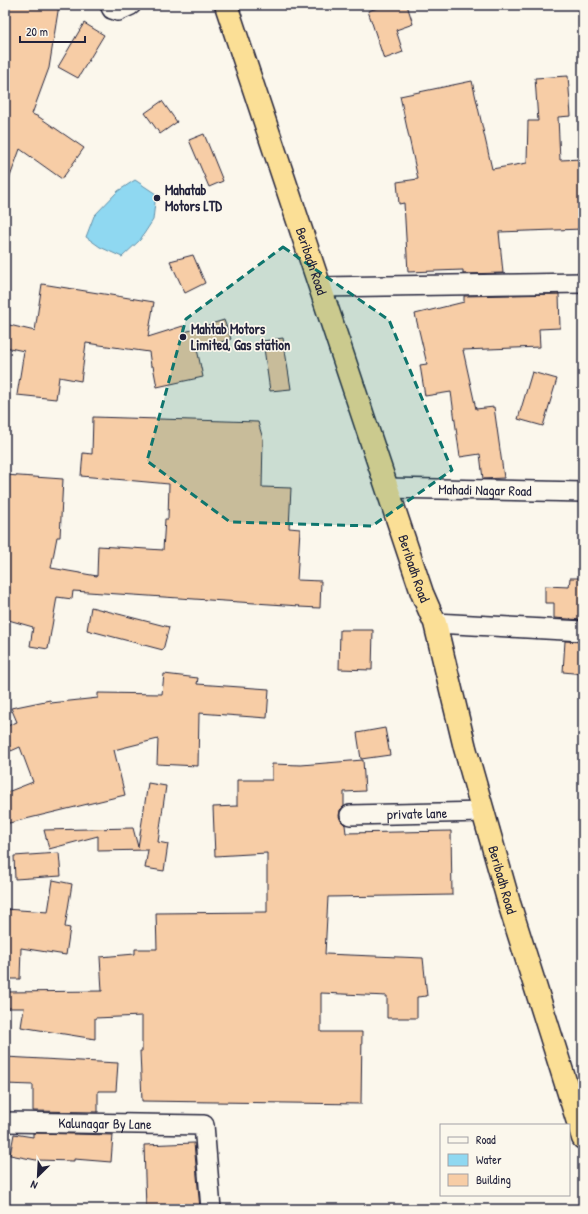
<svg xmlns="http://www.w3.org/2000/svg" width="588" height="1214" viewBox="0 0 588 1214" font-family="'Patrick Hand',sans-serif">
  <style>
    .water { fill: #8fd8f1; stroke: #638fa8 }
    .building { fill: #f7cda6; stroke: #22223b }
    .lines { fill: none; stroke-linecap: round; stroke-linejoin: round }
    .minor-casing { stroke: #22223b; stroke-width: 22 }
    .trunk-casing { stroke: #22223b; stroke-width: 25 }
    .minor { stroke: #fbf7ec; stroke-width: 19 }
    .trunk { stroke: #fbdf96; stroke-width: 22 }
    .marked { fill: #0f766e; fill-opacity: 0.2; stroke: #0f766e; stroke-width: 3; stroke-dasharray: 8 5; stroke-linejoin: round }
    .poi-dot { fill: #22223b; stroke: #fbf7ec; stroke-width: 1.5 }
    .labels { text-anchor: middle; stroke-width: 3.5; stroke-linejoin: round; paint-order: stroke }
    .poi-label { font-size: 14px; font-weight: bold; fill: #22223b; stroke: #fbf7ec; text-anchor: start }
    .street-label { font-size: 14px; fill: #22223b; stroke: #fbf7ec }
  </style>
  <rect width="100%" height="100%" fill="#fbf7ec"/>
  <filter id="ink" filterUnits="userSpaceOnUse"><feTurbulence type="fractalNoise" baseFrequency=".025" numOctaves="2"/><feDisplacementMap in="SourceGraphic" scale="8" xChannelSelector="R" yChannelSelector="G"/><feConvolveMatrix kernelMatrix="1 2 1 2 8 2 1 2 1" color-interpolation-filters="sRGB"/></filter>
  <g filter="url(#ink)">
    <path class="water" d="M 135,180 L 156,194 L 153,220 L 140,240 L 122,257 L 100,247 L 86,237 L 94,216 L 118,191 Z"/>
    <path class="building" d="M 5,5 L 59,5 L 49,68 L 32,114 L 39,117 L 84,148 L 62,179 L 20,149 L 7,185 L 5,184 Z
      M 387,5 L 407,5 L 413,24 L 396,30 L 403,52 L 384,59 L 368,11 Z
      M 84,23 L 104,35 L 78,78 L 58,67 Z
      M 568,76 L 571,116 L 558,117 L 560,160 L 583,159 L 583,229 L 499,232 L 503,273 L 463,274 L 463,270 L 408,272 L 404,203 L 399,204 L 397,182 L 418,179 L 400,96 L 472,81 L 492,169 L 527,163 L 528,121 L 538,121 L 535,78 Z
      M 162,101 L 177,122 L 160,134 L 145,113 Z
      M 204,134 L 223,181 L 209,187 L 189,140 Z
      M 193,255 L 205,283 L 185,293 L 170,261 Z
      M 42,284 L 154,302 L 148,337 L 183,326 L 185,332 L 224,320 L 231,339 L 197,349 L 203,377 L 157,387 L 153,366 L 151,366 L 149,352 L 86,343 L 81,381 L 59,377 L 56,399 L 17,395 L 24,351 L 5,347 L 5,324 L 35,331 Z
      M 559,294 L 560,328 L 539,329 L 540,347 L 463,350 L 476,409 L 494,407 L 504,478 L 483,479 L 480,454 L 460,457 L 451,392 L 425,396 L 420,365 L 427,364 L 415,314 L 464,302 L 464,296 Z
      M 283,338 L 291,389 L 270,391 L 263,341 Z
      M 532,372 L 557,379 L 543,426 L 518,419 Z
      M 93,417 L 258,422 L 263,439 L 262,487 L 291,488 L 289,528 L 300,529 L 297,580 L 321,581 L 320,608 L 299,607 L 300,606 L 73,591 L 72,599 L 57,597 L 48,649 L 30,646 L 33,627 L 5,619 L 5,475 L 63,479 L 60,537 L 57,537 L 51,568 L 97,576 L 98,546 L 163,550 L 165,519 L 168,519 L 169,484 L 81,476 L 83,453 L 92,454 Z
      M 570,578 L 583,578 L 583,620 L 554,618 L 554,603 L 545,603 L 545,586 L 569,587 Z
      M 91,607 L 169,627 L 163,650 L 87,630 Z
      M 340,630 L 373,630 L 372,670 L 339,669 Z
      M 565,641 L 583,642 L 583,674 L 563,672 Z
      M 164,674 L 198,678 L 197,684 L 269,689 L 267,718 L 199,713 L 198,766 L 157,764 L 158,739 L 114,750 L 125,795 L 5,824 L 5,793 L 33,782 L 20,747 L 11,751 L 5,736 L 5,727 L 17,722 L 11,708 L 50,700 L 51,703 L 98,698 L 98,693 L 162,694 Z
      M 385,728 L 390,755 L 361,759 L 357,733 Z
      M 363,760 L 365,791 L 344,792 L 344,806 L 340,810 L 339,816 L 341,821 L 345,825 L 346,833 L 451,831 L 452,895 L 328,897 L 325,954 L 423,958 L 427,996 L 417,997 L 417,1018 L 387,1018 L 387,996 L 321,993 L 321,1032 L 362,1032 L 361,1104 L 142,1101 L 140,1051 L 142,1051 L 142,1016 L 95,1018 L 95,1039 L 21,1027 L 24,1008 L 5,1008 L 5,992 L 102,991 L 100,957 L 135,954 L 135,949 L 157,949 L 156,913 L 267,912 L 267,853 L 215,856 L 213,807 L 237,806 L 237,780 L 272,780 L 272,764 L 301,765 Z
      M 148,783 L 166,786 L 158,842 L 168,844 L 164,871 L 145,868 L 148,850 L 98,851 L 98,836 L 49,849 L 44,830 L 133,828 L 138,847 Z
      M 59,853 L 61,876 L 15,879 L 14,856 Z
      M 53,880 L 72,884 L 65,927 L 70,928 L 66,955 L 21,948 L 20,979 L 5,979 L 5,909 L 48,912 Z
      M 5,1057 L 118,1063 L 116,1091 L 98,1091 L 98,1112 L 33,1111 L 33,1085 L 5,1084 Z
      M 33,1133 L 113,1135 L 111,1162 L 74,1159 L 74,1161 L 36,1160 L 10,1155 L 14,1134 L 33,1137 Z
      M 194,1143 L 200,1209 L 146,1209 L 144,1145 Z"/>
    <g class="lines">
      <defs>
        <g id="minor">
          <path d="M 110,5 L 112,9 L 118,11 L 131,5"/>
          <path d="M 321,287 L 583,283"/>
          <path id="s1" d="M 387,488 L 583,492"/>
          <path d="M 435,623 L 583,631"/>
          <path id="s2" d="M 350,815 L 484,812"/>
          <path id="s3" d="M 5,1122 L 204,1125 L 211,1209"/>
        </g>
        <g id="trunk">
          <path id="s4" d="M 226,5 L 422,593 L 435,623 L 465,748 L 509,903 L 583,1138"/>
        </g>
      </defs>
      <use href="#minor" class="minor-casing"/>
      <use href="#trunk" class="trunk-casing"/>
      <use href="#minor" class="minor"/>
      <use href="#trunk" class="trunk"/>
    </g>
  </g>
  <path class="marked" d="M 283,247 L 389,320 L 452,470 L 372,526 L 230,522 L 147,461 L 186,319 Z"/>
  <g class="poi-dot">
    <circle cx="157" cy="198" r="4"/>
    <circle cx="183" cy="337" r="4"/>
  </g>
  <g class="labels">
    <g class="poi-label">
      <text x="165" y="195">Mahatab<tspan x="165" dy="16">Motors LTD</tspan></text>
      <text x="191" y="334">Mahtab Motors<tspan x="191" dy="16">Limited, Gas station</tspan></text>
    </g>
    <g class="street-label">
      <text dy="5" stroke="none"><textPath href="#s4" startOffset="270">Beribadh Road</textPath></text>
      <text dy="5" stroke="none"><textPath href="#s1" startOffset="98">Mahadi Nagar Road</textPath></text>
      <text dy="5" stroke="none"><textPath href="#s4" startOffset="594">Beribadh Road</textPath></text>
      <text dy="5" stroke="none"><textPath href="#s2" startOffset="67">private lane</textPath></text>
      <text dy="5" stroke="none"><textPath href="#s4" startOffset="918">Beribadh Road</textPath></text>
      <text dy="5" stroke="none"><textPath href="#s3" startOffset="100">Kalunagar By Lane</textPath></text>
    </g>
  </g>
  <rect width="588" height="1214" fill="none" stroke="#fbf7ec" stroke-width="20"/>
  <rect x="10" y="10" width="568" height="1194" fill="none" stroke="#22223b" stroke-width="1.5" filter="url(#ink)"/>
  <rect x="440" y="1124" width="130" height="72" fill="#fbf7ec" stroke="#a4a2a5"/>
  <rect x="448" y="1137" width="20" height="6" fill="#fbf7ec" stroke="#a4a2a5"/>
  <text x="476" y="1144" font-size="12" fill="#22223b">Road</text>
  <rect x="448" y="1154" width="20" height="12" fill="#8fd8f1" stroke="#a4a2a5"/>
  <text x="476" y="1164" font-size="12" fill="#22223b">Water</text>
  <rect x="448" y="1174" width="20" height="12" fill="#f7cda6" stroke="#a4a2a5"/>
  <text x="476" y="1184" font-size="12" fill="#22223b">Building</text>
  <g transform="translate(38 1176) rotate(204)" stroke="#fbf7ec" stroke-width="3" paint-order="stroke">
  <path d="M0-3L7 15L0 10L-7 15Z" fill="#22223b"/>
  <text y="-6" font-size="11" font-weight="bold" text-anchor="middle" fill="#22223b">N</text>
  </g>
  <path d="M20 36v6h65v-6" fill="none" stroke="#22223b" stroke-width="2"/>
  <text x="26" y="36" font-size="12" fill="#22223b" stroke="#fbf7ec" stroke-width="3" paint-order="stroke">20 m</text>
</svg>
